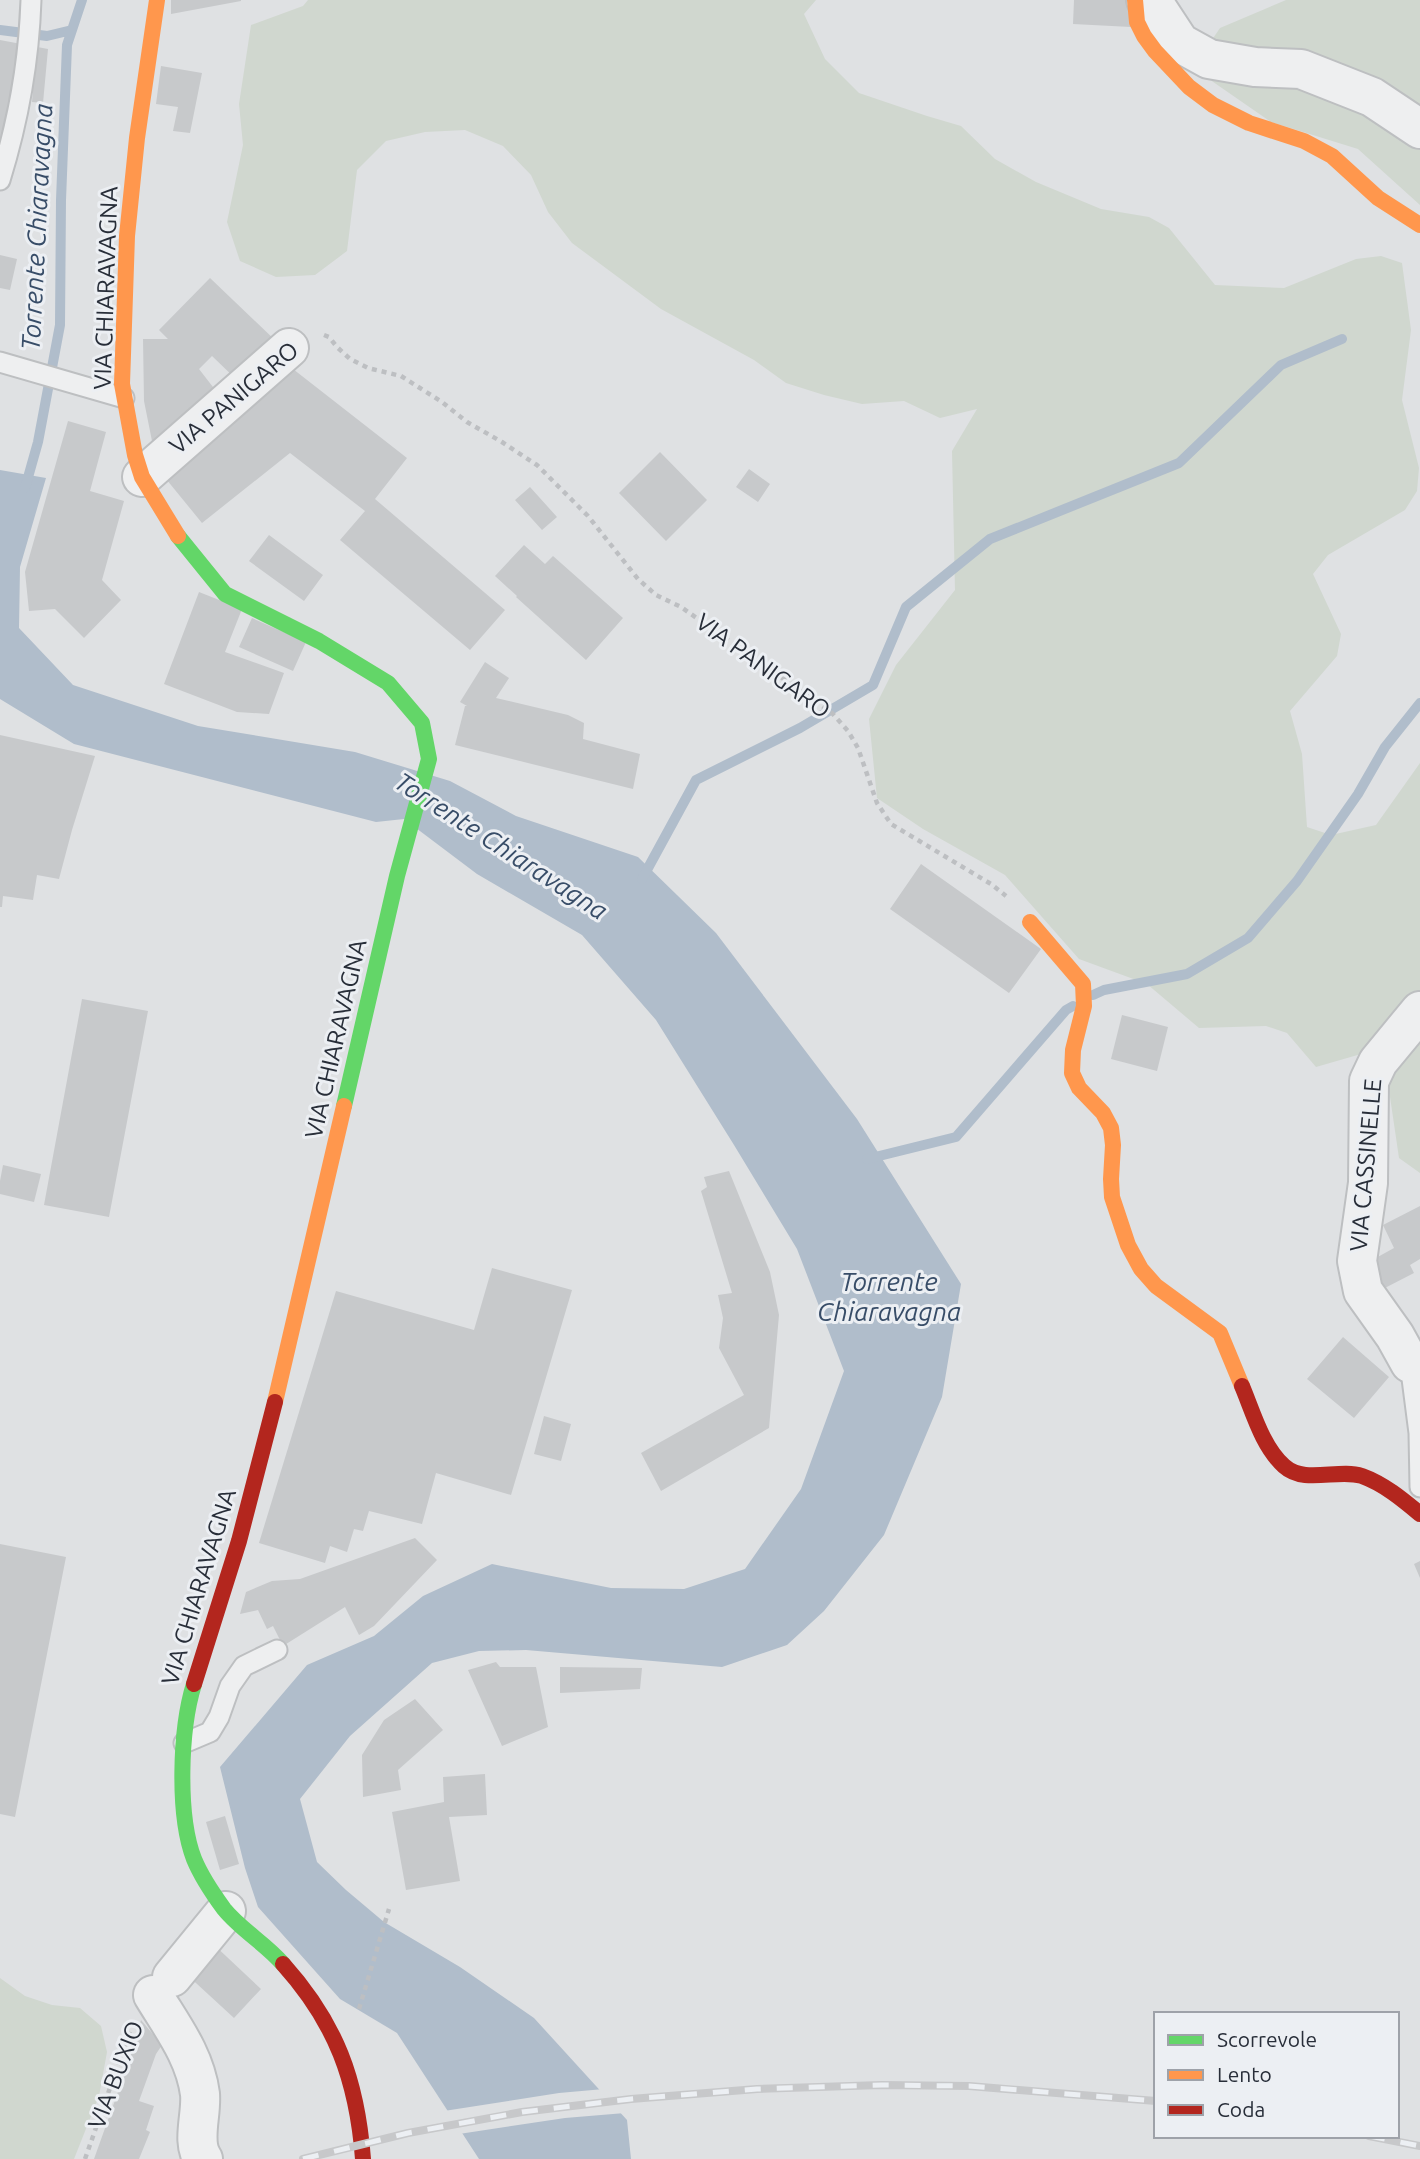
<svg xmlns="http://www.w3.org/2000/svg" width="1420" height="2159" viewBox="0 0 1420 2159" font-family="Ubuntu,sans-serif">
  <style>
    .green { fill: #d0d7cf }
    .water { fill: #b0bdcb }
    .pier { fill: #dfe1e3 }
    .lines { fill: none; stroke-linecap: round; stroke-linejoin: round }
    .stream { stroke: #b0bdcb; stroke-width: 10 }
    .building { fill: #c7c9cb }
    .lane-casing { stroke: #bdbfc1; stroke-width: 23 }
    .street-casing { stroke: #bdbfc1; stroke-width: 42 }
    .path { stroke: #bdbfc2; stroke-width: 4.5; stroke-dasharray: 5 5; stroke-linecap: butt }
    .lane { stroke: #eeeff0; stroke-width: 19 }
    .street { stroke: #eeeff0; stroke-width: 38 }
    .fast { stroke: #63d668; stroke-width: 16 }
    .slow { stroke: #ff974d; stroke-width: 16 }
    .jam { stroke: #b3261e; stroke-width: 16 }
    .rail-casing { stroke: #c7c8ca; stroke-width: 8 }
    .rail { stroke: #eceff3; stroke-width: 5; stroke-dasharray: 16; stroke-linecap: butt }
    .labels { text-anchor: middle; stroke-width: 6; stroke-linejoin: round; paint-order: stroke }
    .street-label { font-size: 24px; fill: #282e39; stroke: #eceff3 }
    .water-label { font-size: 26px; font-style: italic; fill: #384d68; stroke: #eceff3 }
  </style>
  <rect width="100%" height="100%" fill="#dfe1e3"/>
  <path class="green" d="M 308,0 L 816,0 L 804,14 L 825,59 L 859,93 L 927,116 L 961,126 L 995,159 L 1036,182 L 1101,209 L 1149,217 L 1169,228 L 1215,285 L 1284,288 L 1356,259 L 1381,256 L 1402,263 L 1411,330 L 1402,400 L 1419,468 L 1417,491 L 1405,510 L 1328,555 L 1313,574 L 1341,634 L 1337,656 L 1290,711 L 1302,754 L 1307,827 L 1331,835 L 1376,825 L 1420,763 L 1420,1173 L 1399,1158 L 1389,1090 L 1361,1054 L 1316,1067 L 1287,1033 L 1266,1026 L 1199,1028 L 1147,984 L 1079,959 L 1005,875 L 923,829 L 877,798 L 869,719 L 896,665 L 955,590 L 952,451 L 977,409 L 940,418 L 904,401 L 862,404 L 824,395 L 786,383 L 754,360 L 661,309 L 572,243 L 548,212 L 531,175 L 503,146 L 465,130 L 425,132 L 386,141 L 357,170 L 347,251 L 315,275 L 276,277 L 240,261 L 227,222 L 243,145 L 239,104 L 251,25 L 303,6 Z
    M 1286,0 L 1420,0 L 1420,205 L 1358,149 L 1271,122 L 1193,68 L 1220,28 Z
    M 0,1978 L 25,1996 L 52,2005 L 80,2008 L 101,2026 L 107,2052 L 99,2096 L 74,2159 L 0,2159 Z"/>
  <path class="water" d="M 0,470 L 46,478 L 20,567 L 19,628 L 73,685 L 198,726 L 355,752 L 450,781 L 516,816 L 638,857 L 716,933 L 857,1119 L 961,1284 L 942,1397 L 884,1535 L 824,1611 L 787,1645 L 722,1667 L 526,1650 L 479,1651 L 432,1663 L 350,1736 L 300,1799 L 317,1862 L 346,1890 L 384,1922 L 460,1967 L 534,2018 L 627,2120 L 631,2159 L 479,2159 L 397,2033 L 340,1999 L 258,1907 L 245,1868 L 220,1767 L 307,1665 L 374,1636 L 423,1596 L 492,1564 L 611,1588 L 684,1589 L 745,1569 L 801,1489 L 844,1371 L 797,1249 L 734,1145 L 656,1020 L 582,935 L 477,874 L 404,819 L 376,822 L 74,744 L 0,699 Z"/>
  <path class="pier" d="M 604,2089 L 625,2113 L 565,2118 L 459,2134 L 444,2111 L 559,2093 Z"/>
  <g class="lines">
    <path class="stream" d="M 0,30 L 47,36 L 72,30
      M 25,488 L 38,442 L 60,325 L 61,200 L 67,45 L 82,0
      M 642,879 L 696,780 L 800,728 L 873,685 L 906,607 L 990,539 L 1179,463 L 1281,365 L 1342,339
      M 1093,995 L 1104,990 L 1187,974 L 1248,938 L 1297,881 L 1358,794 L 1385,747 L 1420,703
      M 867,1159 L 956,1137 L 1066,1010 L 1073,1006"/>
  </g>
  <path class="building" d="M 171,0 L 241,0 L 241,1 L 171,14 Z
    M 1074,0 L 1132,0 L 1131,27 L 1073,24 Z
    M 0,40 L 48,49 L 43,103 L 32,102 L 33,90 L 15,87 L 0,147 Z
    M 161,66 L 202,73 L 190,133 L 173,131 L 178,107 L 156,104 Z
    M 0,255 L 17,259 L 10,290 L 0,288 Z
    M 210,278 L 277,342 L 239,382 L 212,356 L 199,369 L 223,400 L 154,451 L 144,401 L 143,339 L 168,339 L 159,330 Z
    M 293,369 L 407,458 L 375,499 L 505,610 L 470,650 L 340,540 L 365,511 L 290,453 L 202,523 L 162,474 Z
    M 68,421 L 106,432 L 90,491 L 124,501 L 102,580 L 121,600 L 84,638 L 55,609 L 29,611 L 25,572 Z
    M 660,452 L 707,500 L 666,541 L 619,493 Z
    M 749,469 L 770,484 L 758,502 L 736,487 Z
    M 530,487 L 557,517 L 542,530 L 515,500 Z
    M 269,535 L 323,575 L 304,601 L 249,561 Z
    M 524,545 L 545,564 L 553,556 L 623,618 L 586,660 L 516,597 L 517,596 L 495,576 Z
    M 199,592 L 242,609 L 225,652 L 284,673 L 269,714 L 237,712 L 164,684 Z
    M 252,618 L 306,642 L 293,671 L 239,647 Z
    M 485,662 L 509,678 L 496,698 L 568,715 L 584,723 L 583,739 L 640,754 L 633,789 L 455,745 L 465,706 L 467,706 L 460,702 Z
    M 0,735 L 95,756 L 72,830 L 59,879 L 37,875 L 33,900 L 3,896 L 2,907 L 0,907 Z
    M 921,864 L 1041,949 L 1009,993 L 890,909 Z
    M 82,999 L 148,1011 L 109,1217 L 44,1205 Z
    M 1122,1015 L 1168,1027 L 1157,1071 L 1111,1059 Z
    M 3,1165 L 41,1174 L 34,1202 L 0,1194 L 0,1181 Z
    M 729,1171 L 770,1272 L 779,1315 L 769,1428 L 661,1491 L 641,1453 L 744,1395 L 719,1348 L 723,1318 L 718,1295 L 732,1293 L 701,1191 L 707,1187 L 704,1177 Z
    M 1420,1206 L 1420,1259 L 1410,1265 L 1414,1273 L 1379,1291 L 1365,1264 L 1394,1248 L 1383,1225 Z
    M 492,1268 L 572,1290 L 511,1495 L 436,1473 L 422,1524 L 369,1511 L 363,1531 L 354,1529 L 347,1552 L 330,1546 L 325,1563 L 259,1543 L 336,1291 L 474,1330 Z
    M 1343,1337 L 1389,1377 L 1354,1418 L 1307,1379 Z
    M 544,1416 L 571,1424 L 561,1461 L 534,1454 Z
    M 415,1538 L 437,1560 L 374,1626 L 359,1635 L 345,1607 L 283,1646 L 273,1626 L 267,1629 L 258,1610 L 240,1614 L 246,1592 L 272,1581 L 300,1579 Z
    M 0,1544 L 66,1557 L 15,1817 L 0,1814 Z
    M 1420,1561 L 1420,1578 L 1414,1564 Z
    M 496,1662 L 500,1667 L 536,1667 L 548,1727 L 502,1746 L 468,1670 Z
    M 560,1667 L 642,1668 L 640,1689 L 560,1693 Z
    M 415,1699 L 443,1730 L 398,1770 L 401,1790 L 363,1797 L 362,1755 L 384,1720 Z
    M 485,1774 L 487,1815 L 449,1817 L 460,1881 L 406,1890 L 392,1812 L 444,1802 L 443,1777 Z
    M 225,1816 L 239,1864 L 220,1870 L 206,1822 Z
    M 211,1942 L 261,1989 L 234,2018 L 184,1972 Z
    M 141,2020 L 162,2045 L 156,2054 L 139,2101 L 154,2106 L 146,2130 L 150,2132 L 139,2159 L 94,2159 L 128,2064 Z"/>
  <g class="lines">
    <defs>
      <path id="lane" d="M 0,180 C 18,122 29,62 31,0
        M 0,362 L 124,398
        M 1410,1363 L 1419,1433 L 1420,1487
        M 184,1743 L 210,1732 L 219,1717 L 230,1686 L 244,1666 L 277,1650"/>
      <path id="street" d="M 1146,0 L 1157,8 L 1180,43 L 1209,59 L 1255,67 L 1301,69 L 1372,97 L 1420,129
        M 142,477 L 289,348
        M 1410,1363 L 1395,1336 L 1363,1291 L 1357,1261 L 1368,1183 L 1369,1081 L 1378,1062 L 1420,1011
        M 172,1977 L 226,1911
        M 153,1995 C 173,2028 195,2056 200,2094 C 202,2115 191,2142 203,2159"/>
    </defs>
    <use href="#lane" class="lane-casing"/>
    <use href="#street" class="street-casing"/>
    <path class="path" d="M 324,335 L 329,337 L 337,347 L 350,359 L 368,368 L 401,376 L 442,402 L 467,422 L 502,442 L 537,465 L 588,516 L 638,579 L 656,595 L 681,607 L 832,713 L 848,731 L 858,748 L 877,803 L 891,824 L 991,884 L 1006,896
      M 359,2009 L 389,1909
      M 85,2159 L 131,2028"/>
    <use href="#lane" class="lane"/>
    <use href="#street" class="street"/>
    <path class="fast" d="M 178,536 L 225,594 L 319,641 L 388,683 L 422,723 L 429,759 L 397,876 L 344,1106
      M 194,1684 C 180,1729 177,1815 194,1859 C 201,1876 213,1894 224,1909 C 241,1930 266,1944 283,1964"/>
    <path class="slow" d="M 157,0 L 137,138 L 127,236 L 122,384 L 135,455 L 142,477 L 178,536
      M 1135,0 L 1137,22 L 1144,36 L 1155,51 L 1189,87 L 1213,105 L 1249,123 L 1304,141 L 1332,156 L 1378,198 L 1420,225
      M 1030,922 L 1083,984 L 1084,1006 L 1073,1050 L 1072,1073 L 1079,1088 L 1103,1113 L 1111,1128 L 1113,1145 L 1111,1179 L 1112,1197 L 1128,1245 L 1141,1269 L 1156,1286 L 1220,1333 L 1242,1386
      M 275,1402 L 344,1106"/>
    <path class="jam" d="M 1242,1386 C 1253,1412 1262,1446 1284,1466 C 1305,1485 1338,1468 1362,1476 C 1384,1484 1402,1499 1420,1514
      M 194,1684 L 239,1541 L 275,1402
      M 283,1964 C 336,2023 357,2080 363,2159"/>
    <defs>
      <path id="rail" d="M 1369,2136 L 1420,2146
        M 303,2159 L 408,2133 L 522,2112 L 631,2099 L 757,2089 L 882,2085 L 969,2086 L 1156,2101"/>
    </defs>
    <use href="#rail" class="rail-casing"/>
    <use href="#rail" class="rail"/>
  </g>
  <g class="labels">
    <g class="street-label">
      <text transform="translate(106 288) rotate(-88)" y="8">VIA CHIARAVAGNA</text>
      <text transform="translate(234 398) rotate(-40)" y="8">VIA PANIGARO</text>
      <text transform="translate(763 666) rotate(36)" y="8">VIA PANIGARO</text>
      <text transform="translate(336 1039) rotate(-77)" y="8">VIA CHIARAVAGNA</text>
      <text transform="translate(1366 1165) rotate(-85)" y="8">VIA CASSINELLE</text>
      <text transform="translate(199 1587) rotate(-73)" y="8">VIA CHIARAVAGNA</text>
      <text transform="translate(116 2075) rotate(-69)" y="8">VIA BUXIO</text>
    </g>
    <g class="water-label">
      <text transform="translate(37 227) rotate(-87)" y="9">Torrente Chiaravagna</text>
      <text transform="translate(501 846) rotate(33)" y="9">Torrente Chiaravagna</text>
      <text x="889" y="1291">Torrente<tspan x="889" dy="30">Chiaravagna</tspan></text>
    </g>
  </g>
  <rect x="1154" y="2012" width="245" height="126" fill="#eceff3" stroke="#9ea2a9" stroke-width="2"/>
  <rect x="1168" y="2035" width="35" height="10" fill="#63d668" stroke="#9ea2a9" stroke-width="2"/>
  <text x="1217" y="2047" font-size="21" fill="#282e39">Scorrevole</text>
  <rect x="1168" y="2070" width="35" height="10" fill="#ff974d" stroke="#9ea2a9" stroke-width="2"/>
  <text x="1217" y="2082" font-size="21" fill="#282e39">Lento</text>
  <rect x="1168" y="2105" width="35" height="10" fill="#b3261e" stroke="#9ea2a9" stroke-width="2"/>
  <text x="1217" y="2117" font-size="21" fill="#282e39">Coda</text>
</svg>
